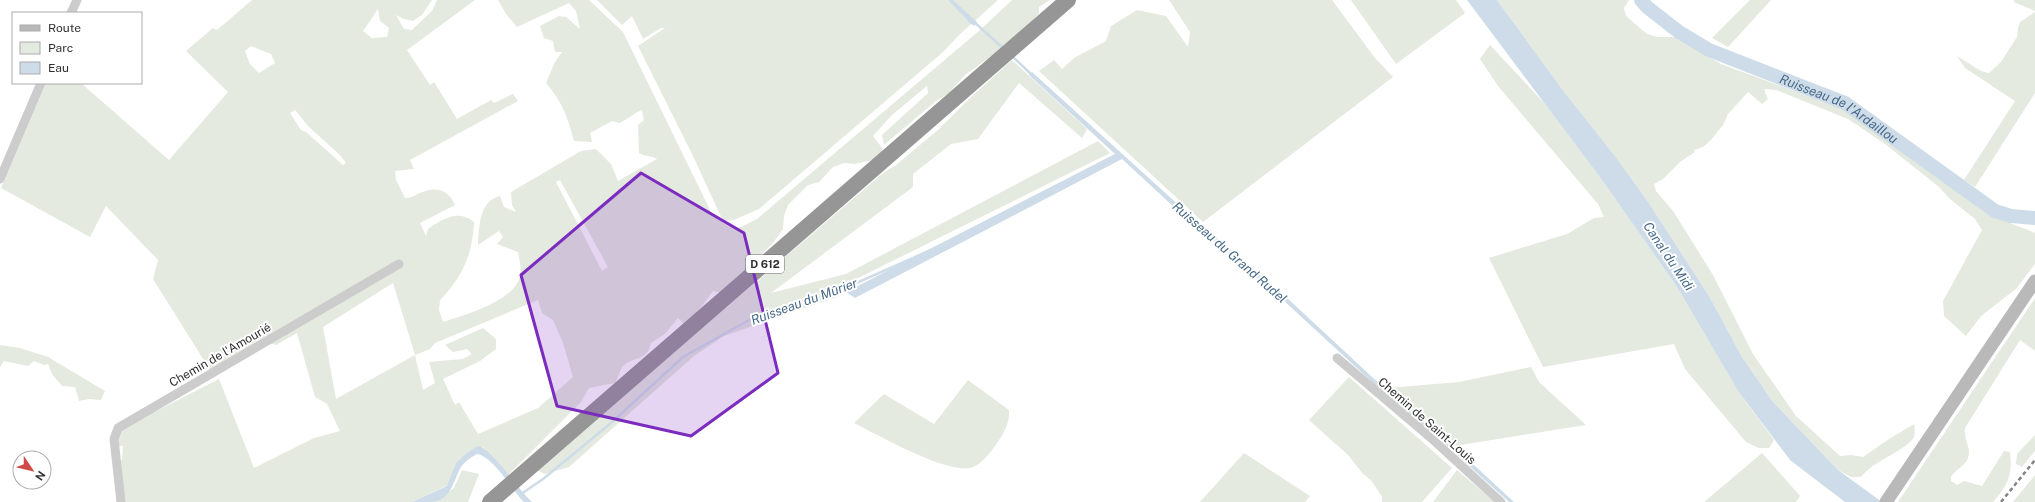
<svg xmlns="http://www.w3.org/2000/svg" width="2035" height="502" viewBox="0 0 2035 502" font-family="'Public Sans',sans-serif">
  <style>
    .green { fill: #e4eadf; fill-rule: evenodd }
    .water { fill: #cddce8 }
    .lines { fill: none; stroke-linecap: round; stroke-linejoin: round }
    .stream { stroke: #cddce8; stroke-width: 2.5 }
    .river { stroke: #cddce8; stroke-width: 14 }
    .street { stroke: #ccc; stroke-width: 9 }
    .secondary { stroke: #b9b9b9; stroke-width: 13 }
    .highway { stroke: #969696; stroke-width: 16 }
    .rail { stroke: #848484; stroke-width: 2.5; stroke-dasharray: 4 3; stroke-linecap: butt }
    .marked { fill: #7b2cbf; fill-opacity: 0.2; stroke: #7b2cbf; stroke-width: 3; stroke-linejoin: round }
    .labels { text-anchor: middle; stroke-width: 4; stroke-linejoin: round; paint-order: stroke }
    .shield { fill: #fff; stroke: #6d6d6d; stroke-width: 1 }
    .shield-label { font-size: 11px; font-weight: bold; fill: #2f2f2f }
    .street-label { font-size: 12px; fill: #2f2f2f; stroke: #fff }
    .water-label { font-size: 13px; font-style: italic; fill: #476988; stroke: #fff }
  </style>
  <rect width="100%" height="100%" fill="#fff"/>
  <path class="green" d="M 252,0 L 432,0 L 422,15 L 413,21 L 404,19 L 396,15 L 404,29 L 412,30 L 432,11 L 437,0 L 475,0 L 407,50 L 430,85 L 434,82 L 457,119 L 491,100 L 494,103 L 513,94 L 518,101 L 410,160 L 414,169 L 395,171 L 396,180 L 405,198 C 413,198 416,194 423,192 C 438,186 449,191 455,205 L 420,223 L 426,236 L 428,229 C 443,219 458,209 474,222 C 473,253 462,278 440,300 L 439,310 L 443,322 C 464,315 515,301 520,276 C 522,268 519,259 518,252 L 497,244 L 503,237 L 499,231 L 478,245 C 479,227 479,201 500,196 L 504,207 L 516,212 L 512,205 L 511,192 L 581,151 L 596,149 L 611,164 L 618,181 L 657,159 C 651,155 644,157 639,153 L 638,125 L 644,120 L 642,110 C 634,113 628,119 619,123 L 612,121 L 590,133 L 592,142 L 574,141 C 568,118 562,101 546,83 L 555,62 L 562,52 L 555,52 L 553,41 L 544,38 L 540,26 L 559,16 L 566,17 L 580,29 L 576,11 L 569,3 L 517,27 L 506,14 L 498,0 L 589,0 L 623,32 L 713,216 C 735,232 733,231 757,219 L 980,30 L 1012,0 L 1050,0 L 1039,7 L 1039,13 L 1027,27 L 1004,47 L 965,75 L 949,93 L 936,101 L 884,145 L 882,135 L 928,93 L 927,86 L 892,115 L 873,136 L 883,149 L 877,159 L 855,164 L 844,163 L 833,167 L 819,182 L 808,185 L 788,205 L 784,216 L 783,229 L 773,243 L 722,293 L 713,291 L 699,310 L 684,324 L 678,318 L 665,334 L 651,343 C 647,361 635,356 624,365 C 620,369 618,378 615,383 L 589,388 L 581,402 L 508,475 L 483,447 L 456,464 L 449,484 L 446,486 L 412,502 L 124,502 L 119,461 L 122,460 L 123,446 L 118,446 L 119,433 L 127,426 L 219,379 L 254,468 L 314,438 L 340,431 L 327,404 L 315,397 L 297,333 L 276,345 L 264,341 L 210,370 L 153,279 L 158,260 L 106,206 L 90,237 L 1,188 L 46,83 L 81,83 L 169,160 L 228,92 L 186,51 L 213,28 L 217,30 ZM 378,9 L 380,21 L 389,28 L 387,37 L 372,38 L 363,31 ZM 251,46 L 271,54 L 275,63 L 259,73 L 250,64 L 245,51 ZM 295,110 L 308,126 L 341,156 L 346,163 L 343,165 L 306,132 L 301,130 L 290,113 ZM 560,180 L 608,267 L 602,271 L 556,182 ZM 393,283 L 415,355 L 336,399 L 323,327 ZM 538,300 L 542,313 L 553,320 L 563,343 L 573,377 L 538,408 L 478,434 L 459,402 L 455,405 L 443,379 L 480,361 L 496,349 L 496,339 L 483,328 L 445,345 L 453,352 L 467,349 L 472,354 L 463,359 L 429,362 L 435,383 L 423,390 L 415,355 L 430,349 L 435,343 Z
    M 597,0 L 998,0 L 959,35 L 943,52 L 759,209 L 734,220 L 723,221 L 693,156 L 638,46 L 665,28 L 661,28 L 643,39 L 632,16 L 622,25 Z
    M 1169,0 L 1332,0 L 1375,58 L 1393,77 L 1203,222 L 1039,71 L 1054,60 L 1062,69 L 1074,58 L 1106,41 L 1111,26 L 1137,10 L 1166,16 L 1188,47 L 1190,32 Z
    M 1351,0 L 1456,0 L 1465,13 L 1396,64 Z
    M 1497,0 L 1629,0 L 1624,8 L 1626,16 L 1647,34 L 1657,37 L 1674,37 L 1721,64 L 1851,112 L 1990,215 L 2035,233 L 2035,264 L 2017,288 L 1981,316 L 1966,336 L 1944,316 L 1943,301 L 1982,230 L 1975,219 L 1950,199 L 1939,187 L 1885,144 L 1848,119 L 1776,90 L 1764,89 L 1768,99 L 1762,104 L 1748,92 L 1728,114 L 1723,125 L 1711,140 L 1703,147 L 1694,150 L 1695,152 L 1680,162 L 1663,179 L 1654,184 L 1656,191 L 1673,211 L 1713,275 L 1753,354 L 1796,416 L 1840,456 L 1851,455 L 1863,457 L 1889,439 L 1914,424 C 1915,428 1915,434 1914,437 C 1906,451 1874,460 1861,477 L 1851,477 L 1838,470 L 1773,402 L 1742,357 L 1709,296 L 1647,201 L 1615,156 L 1562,89 Z
    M 1750,0 L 1771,0 L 1728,47 L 1712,38 Z
    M 2014,0 L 2035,0 L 2035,11 L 2014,2 Z
    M 2035,12 L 2035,93 L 1975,187 L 1964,180 L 2015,101 L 1965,68 L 1957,56 L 1981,71 L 1989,73 L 2001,62 L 2017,37 L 2018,28 L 2020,22 Z
    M 1490,45 L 1545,104 L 1602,180 L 1677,287 L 1738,391 L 1774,440 L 1769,448 L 1759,448 L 1746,442 L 1685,369 L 1674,344 L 1543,367 L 1489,258 L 1567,234 L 1594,218 L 1604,217 L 1598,204 L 1498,86 L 1480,59 Z
    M 1012,60 L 1087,129 L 1082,138 L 1019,83 L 978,139 L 951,144 L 913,174 L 913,187 L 771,293 L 846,274 L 1098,141 L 1110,153 L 836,289 L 839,296 L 724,336 L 694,356 L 569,467 L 545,474 L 537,470 L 882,174 L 896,165 L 939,129 L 969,99 Z
    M 2035,298 L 2035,351 L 2020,340 L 1965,428 C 1963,440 1973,449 1967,460 C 1964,466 1955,470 1951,477 L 1951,481 L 1957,485 L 1964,481 L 1982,486 L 2004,451 L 2010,452 C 2013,475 2008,485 1993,502 L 1898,502 Z
    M 0,345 L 20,348 L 48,357 L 105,391 L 101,400 L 89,399 L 79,401 L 75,387 L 62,386 L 52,374 L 48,364 L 44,365 L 34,361 L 28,366 L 4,361 L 0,367 Z
    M 1531,367 L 1539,382 L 1586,425 L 1454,446 L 1387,388 L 1459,382 Z
    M 1349,377 L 1452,468 L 1422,502 L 1382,502 L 1382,497 L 1371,480 L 1363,474 L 1348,455 L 1309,420 Z
    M 968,380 L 1009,410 C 1010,424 1003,434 995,446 C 989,454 980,466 970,468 C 945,473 878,435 854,423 L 884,394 L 934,424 Z
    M 2035,435 L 2035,451 L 2022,467 L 2016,464 L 2017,454 Z
    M 1244,453 L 1310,496 L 1305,502 L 1200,502 Z
    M 1762,453 L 1800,496 L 1796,502 L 1704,502 Z
    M 462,470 L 479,474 L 468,502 L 433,502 L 454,488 Z
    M 1457,470 L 1495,502 L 1433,502 Z
    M 2035,475 L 2035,502 L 2013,502 Z"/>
  <path class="water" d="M 948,0 L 953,0 L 977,22 L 974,26 L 970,23 Z
    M 1467,0 L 1497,0 L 1562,89 L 1615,156 L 1648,202 L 1709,296 L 1742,357 L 1773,402 L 1838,470 L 1882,502 L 1845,502 L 1790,460 L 1738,391 L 1677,287 L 1602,180 Z
    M 1032,72 L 1173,200 L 1286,297 L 1385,389 L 1448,441 L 1514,502 L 1509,502 L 1445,444 L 1383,392 L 1283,300 L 1187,219 L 1122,159 L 855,298 L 846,292 L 1115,154 L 1029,75 Z
    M 478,446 C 492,448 519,491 532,502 L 524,502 C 512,490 494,457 477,454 C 470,458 463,462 459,471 C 453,483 450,500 432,502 C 425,502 419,502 412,502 L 447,486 L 456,463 L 467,453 Z"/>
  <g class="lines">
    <path class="stream" d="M 973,21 L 1004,49
      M 1012,56 L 1032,75
      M 521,494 L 543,479 L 611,423 L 683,357 L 758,315 L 836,292 L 931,250"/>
    <path class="river" id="s1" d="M 1641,0 L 1647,7 L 1679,32 L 1709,50 L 1845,103 L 1995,211 L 2011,216 L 2035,218"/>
    <path class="street" d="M 71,13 L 77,0
      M 0,179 L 41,83
      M 1337,358 L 1430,437 L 1501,502
      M 121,502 L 114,439 L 118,428 L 399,264"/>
    <path class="secondary" d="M 1886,502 L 2035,281"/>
    <path class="highway" d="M 490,502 L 1068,0"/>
    <path class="rail" d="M 2001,502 L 2035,460"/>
  </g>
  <path class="marked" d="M 641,173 L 744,233 L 778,373 L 691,436 L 557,406 L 521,275 Z"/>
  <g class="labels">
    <rect class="shield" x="746" y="255" width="38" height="18" rx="3"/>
    <g class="shield-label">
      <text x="765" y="268">D 612</text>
    </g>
    <g class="street-label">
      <text transform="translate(220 355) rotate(-30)" y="4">Chemin de l'Amourié</text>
      <text transform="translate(1427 421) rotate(41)" y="4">Chemin de Saint-Louis</text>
    </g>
    <g class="water-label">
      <text dy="5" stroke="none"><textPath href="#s1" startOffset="228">Ruisseau de l'Ardaillou</textPath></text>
      <text transform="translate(1230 252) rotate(41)" y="5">Ruisseau du Grand Rudel</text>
      <text transform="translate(1669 256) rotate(56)" y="5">Canal du Midi</text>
      <text transform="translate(804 301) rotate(-20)" y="5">Ruisseau du Mûrier</text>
    </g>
  </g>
  <rect x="12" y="12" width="130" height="72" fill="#ffffff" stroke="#acacac"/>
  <rect x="20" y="25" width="20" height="6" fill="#b9b9b9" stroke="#acacac"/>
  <text x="48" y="32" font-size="12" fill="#2f2f2f">Route</text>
  <rect x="20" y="42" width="20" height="12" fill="#e4eadf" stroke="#acacac"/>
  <text x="48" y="52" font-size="12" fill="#2f2f2f">Parc</text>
  <rect x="20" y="62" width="20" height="12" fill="#cddce8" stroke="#acacac"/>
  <text x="48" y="72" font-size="12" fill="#2f2f2f">Eau</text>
  <g transform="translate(32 470) rotate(125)"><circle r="19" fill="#ffffff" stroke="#acacac"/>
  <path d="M0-3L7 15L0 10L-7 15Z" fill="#d04847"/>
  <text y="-6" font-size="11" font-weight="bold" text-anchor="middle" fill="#2f2f2f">N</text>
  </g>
</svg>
